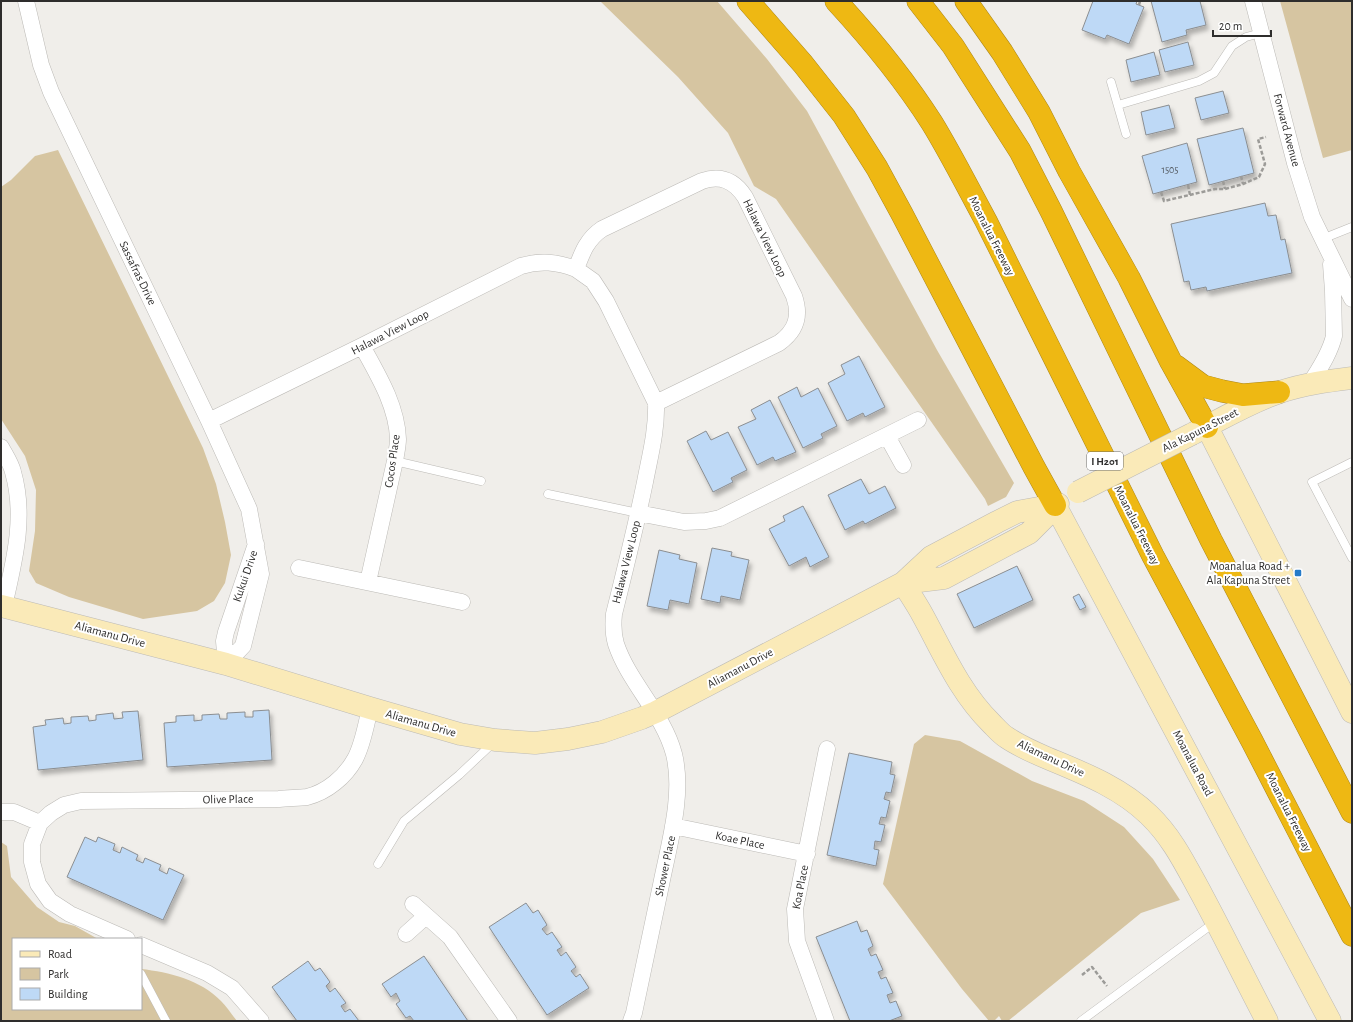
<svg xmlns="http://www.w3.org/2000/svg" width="1353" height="1022" viewBox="0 0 1353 1022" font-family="'Alegreya Sans',sans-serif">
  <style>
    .green { fill: #d6c5a1 }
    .building { fill: #bed9f6; stroke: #8b8e91; filter: url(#shadow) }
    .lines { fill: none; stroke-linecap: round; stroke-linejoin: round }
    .lane-casing { stroke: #bcbab6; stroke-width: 9 }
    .street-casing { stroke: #bcbab6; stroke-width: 17 }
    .secondary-casing { stroke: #bcbab6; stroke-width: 23 }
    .highway-casing { stroke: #ab871c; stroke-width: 23 }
    .path { stroke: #9c9b98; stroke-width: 2.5; stroke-dasharray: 4 2; stroke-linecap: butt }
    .lane { stroke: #fff; stroke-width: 8 }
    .street { stroke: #fff; stroke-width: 16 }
    .secondary { stroke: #faeab8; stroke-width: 22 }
    .highway { stroke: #eeb813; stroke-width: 22 }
    .secondary-bridge-casing { stroke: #bcbab6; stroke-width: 23; stroke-linecap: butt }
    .secondary-bridge { stroke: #faeab8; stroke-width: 22 }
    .poi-dot { fill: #267bc9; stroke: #fff; stroke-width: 1.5 }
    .labels { text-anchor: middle; stroke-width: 4; stroke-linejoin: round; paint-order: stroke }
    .number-label { font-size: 10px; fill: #52585e }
    .shield { fill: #fff; stroke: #6d6c6b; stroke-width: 1 }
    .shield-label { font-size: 11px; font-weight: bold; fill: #2e2d2c }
    .street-label { font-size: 12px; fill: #2e2d2c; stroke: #fff }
    .poi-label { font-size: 12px; fill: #2e2d2c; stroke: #fff; text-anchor: end }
  </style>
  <defs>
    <filter id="shadow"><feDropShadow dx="2.5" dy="4.5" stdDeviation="2" flood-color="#0004"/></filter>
  </defs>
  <rect width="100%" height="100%" fill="#f0eeea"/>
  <path class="green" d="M 600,1 L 717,1 L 767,59 L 807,111 L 937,350 L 1014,483 L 1006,497 L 988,506 L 985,499 L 776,199 L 754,186 L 728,133 L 678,77 Z
    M 1280,1 L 1352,1 L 1352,150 L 1323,158 Z
    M 58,150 L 203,448 L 216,484 L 225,522 L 231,555 L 225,583 L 214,601 L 197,611 L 143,619 L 69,597 L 36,583 L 29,571 L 35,531 L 36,490 L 25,456 L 1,419 L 1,187 L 11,180 L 35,156 Z
    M 925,735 L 960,741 L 1032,781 L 1084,801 L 1124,827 L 1153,859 L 1180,900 L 1141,913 L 1008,1021 L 1002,1021 L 999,1016 L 994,1021 L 989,1021 L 962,989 L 883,884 L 914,744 Z
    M 1,842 L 7,846 L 11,877 L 37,907 L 59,922 L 75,926 L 98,939 L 13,939 L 13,1009 L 141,1009 L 141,969 C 169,972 201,980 221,1001 C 227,1007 232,1015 237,1021 L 1,1021 Z"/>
  <path class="building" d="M 1093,1 L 1137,1 L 1136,4 L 1144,7 L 1129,44 L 1107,35 L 1105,39 L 1082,30 Z
    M 1151,1 L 1200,1 L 1206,25 L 1186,30 L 1187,35 L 1162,42 Z
    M 1188,42 L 1194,65 L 1165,72 L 1159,50 Z
    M 1154,52 L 1160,75 L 1131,82 L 1126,60 Z
    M 1223,91 L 1229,113 L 1201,120 L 1195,98 Z
    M 1169,105 L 1175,128 L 1146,135 L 1141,112 Z
    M 1243,128 L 1254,173 L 1209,185 L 1197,139 Z
    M 1187,143 L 1197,182 L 1153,194 L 1142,156 Z
    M 1265,203 L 1268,216 L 1276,215 L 1281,240 L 1285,239 L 1292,273 L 1207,291 L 1206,287 L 1191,290 L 1189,281 L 1184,282 L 1171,224 Z
    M 859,356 L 885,407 L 865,417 L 863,413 L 847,421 L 828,383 L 845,374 L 841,365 Z
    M 797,387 L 801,397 L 818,388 L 837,426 L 821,434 L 823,438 L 803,448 L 778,397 Z
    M 770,400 L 796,452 L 775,461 L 773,457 L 757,465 L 738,427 L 756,419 L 751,410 Z
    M 706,431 L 711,440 L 728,432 L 747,470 L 731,478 L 733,482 L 713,492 L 687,441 Z
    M 861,479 L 869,494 L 885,486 L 896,508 L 865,524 L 863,521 L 845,530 L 828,495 Z
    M 803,506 L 829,557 L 810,567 L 806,557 L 789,566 L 769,529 L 785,521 L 783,516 Z
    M 712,548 L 732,552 L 731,556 L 749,560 L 740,600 L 721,596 L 720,603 L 701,599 Z
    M 659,550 L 680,555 L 679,559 L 697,563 L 689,604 L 670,600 L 668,610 L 647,606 Z
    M 1017,566 L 1033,600 L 974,628 L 957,594 Z
    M 1079,594 L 1086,607 L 1080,610 L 1073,597 Z
    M 269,710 L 272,760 L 167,767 L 164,723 L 176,722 L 176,716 L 194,715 L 194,721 L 202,720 L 202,715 L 219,714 L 220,719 L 227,719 L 227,713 L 245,712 L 245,717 L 253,717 L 253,711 Z
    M 138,711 L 143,760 L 38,770 L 33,727 L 46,725 L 45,720 L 63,718 L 64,724 L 71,723 L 71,717 L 88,716 L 89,721 L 96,720 L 96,715 L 113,713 L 114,719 L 123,718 L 122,712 Z
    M 849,753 L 892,762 L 890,774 L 895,775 L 891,793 L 886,792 L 884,799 L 890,801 L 886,818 L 881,817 L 879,824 L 885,825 L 881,842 L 875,841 L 874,849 L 879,850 L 876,866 L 827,855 Z
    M 85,837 L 96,842 L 98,837 L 115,844 L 113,850 L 120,853 L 122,847 L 138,855 L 136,860 L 143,863 L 145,858 L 161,865 L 159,870 L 167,874 L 169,868 L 184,875 L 163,920 L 67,877 Z
    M 526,903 L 533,913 L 538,910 L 547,925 L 542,929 L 547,935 L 552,932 L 562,947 L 557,950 L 561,956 L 566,952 L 576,967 L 571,971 L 576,977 L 580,974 L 589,988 L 547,1015 L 489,927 Z
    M 857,921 L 861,932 L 867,930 L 873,946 L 868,949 L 871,956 L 876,954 L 883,970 L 878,972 L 881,979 L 886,977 L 893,993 L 887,995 L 890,1003 L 896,1001 L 902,1016 L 889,1021 L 850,1021 L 816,937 Z
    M 424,956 L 468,1021 L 414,1021 L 410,1016 L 406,1018 L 396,1004 L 400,1001 L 396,993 L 391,997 L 382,984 Z
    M 308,961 L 315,971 L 320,968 L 330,982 L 326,986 L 330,992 L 335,988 L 346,1003 L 341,1006 L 345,1012 L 350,1009 L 359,1021 L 297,1021 L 272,987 Z"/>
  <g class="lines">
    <defs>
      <path id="lane" d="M 1111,82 L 1126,134
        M 1118,105 L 1199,81 L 1214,73 L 1232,46 L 1246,37 L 1261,33
        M 1322,239 L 1352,227
        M 395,461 L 481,481
        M 1352,462 L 1312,482 L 1352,558
        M 548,494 L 638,513
        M 378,864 L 404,821 L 459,775 L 493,743
        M 141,974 L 166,1021
        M 1081,1021 L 1215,922"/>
      <path id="street" d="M 26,1 L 41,65 L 51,92 L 209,421 L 249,509 L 261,574 L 243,646 L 226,664
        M 1253,1 L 1295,163 L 1312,217 L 1352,299
        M 576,269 L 593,281 L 606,301 L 656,403 C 657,430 650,456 645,482 C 636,526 625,570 614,614 C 613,624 613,634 616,644 C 629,683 663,713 674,754 C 684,795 669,844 661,885 C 652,928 643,971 634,1013 L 631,1021
        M 362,346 C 378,375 397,406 398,439 C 398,446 396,454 395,461 L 368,582
        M 1310,384 C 1319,369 1330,353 1334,336 L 1333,291 L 1331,264
        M 209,421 L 362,346 L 521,266 C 541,260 557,262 576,269 C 582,253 587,239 602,229 L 702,181 C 720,175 734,180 745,197 L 794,296 C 801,316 796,331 779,343 L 656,403
        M 887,436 L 903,465
        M 1,447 C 5,455 11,463 13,472 C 26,517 14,562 4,606
        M 638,513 L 684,522 L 706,521 L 720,518 L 918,420
        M 299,568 L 462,602
        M 226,664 L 224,641 L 226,632 L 256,544
        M 1,812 L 14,812 L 40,823
        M 673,826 L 807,854
        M 413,904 L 450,937 L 509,1021
        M 406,934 L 426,916
        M 127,939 L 70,914 L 50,901 L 38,884 L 32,862 L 32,844 L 40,823 L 51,813 L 64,805 L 81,801 L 279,799 C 288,798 299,798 307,797 C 327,792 345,777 355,759 C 363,744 366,725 370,708
        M 141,945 L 207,973 L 232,988 L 261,1021
        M 826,1021 L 797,941 L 795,909 L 827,749"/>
      <path id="secondary" d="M 1207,427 L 1352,712
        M 1194,433 C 1222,419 1250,402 1280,392 C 1304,384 1327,381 1352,378
        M 1055,505 L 1330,1021
        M 903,583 C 909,593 916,603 922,614 C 943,652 959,691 991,723 C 996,728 1001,734 1006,737 C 1019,746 1033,752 1047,758 C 1083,773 1120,787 1149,815 C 1173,838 1186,866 1202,895 C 1224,936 1245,979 1267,1021
        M 903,583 L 944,578 L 1029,533 L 1058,504
        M 1,606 L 226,664 L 370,708 L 460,734 L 495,740 L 535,743 L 568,739 L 602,732 L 642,718 L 656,712 L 903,583 L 931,557 L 997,522 L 1017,512 L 1055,505"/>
      <path id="highway" d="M 748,1 L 803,64 L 844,116 L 877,168 L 902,214 L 1034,467 L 1055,505
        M 836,1 C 871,39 904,79 932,123 C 951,154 968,188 986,221 L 1153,556 L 1252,741 L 1352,935
        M 918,1 L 953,46 L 1020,151 L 1051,211 L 1211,540 L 1352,812
        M 966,1 L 1002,52 L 1039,112 L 1069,171 L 1129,278 L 1171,362 L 1207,427
        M 1176,366 L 1203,386 L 1222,391 L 1243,395 L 1279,392"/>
    </defs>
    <use href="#lane" class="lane-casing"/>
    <use href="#street" class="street-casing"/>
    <use href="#secondary" class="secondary-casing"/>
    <use href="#highway" class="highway-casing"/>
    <path class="path" d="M 1139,5 L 1140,1
      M 1241,176 L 1243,184
      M 1223,181 L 1225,189
      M 1188,185 L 1190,195
      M 1161,192 L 1164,201 L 1215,189 L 1225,189 L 1243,184 L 1259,177 L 1265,164 L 1258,139 L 1266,137
      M 1082,975 L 1092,967 L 1107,986"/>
    <use href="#lane" class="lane"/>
    <use href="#street" class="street"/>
    <use href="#secondary" class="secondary"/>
    <use href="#highway" class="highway"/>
    <defs>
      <path id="secondary-bridge" d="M 1078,492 L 1192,434"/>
    </defs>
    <use href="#secondary-bridge" class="secondary-bridge-casing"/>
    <use href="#secondary-bridge" class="secondary-bridge"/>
  </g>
  <rect class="poi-dot" x="1294" y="569" width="8" height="8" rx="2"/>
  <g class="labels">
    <g class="number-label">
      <text x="1170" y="173">1505</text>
    </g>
    <rect class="shield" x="1087" y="452" width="36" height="18" rx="3"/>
    <g class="shield-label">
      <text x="1105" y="465">I H201</text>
    </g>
    <g class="street-label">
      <text transform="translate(1287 130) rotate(75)" y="4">Forward Avenue</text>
      <text transform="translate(992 236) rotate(63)" y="4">Moanalua Freeway</text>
      <text transform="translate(765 238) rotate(64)" y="4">Halawa View Loop</text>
      <text transform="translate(138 273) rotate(64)" y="4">Sassafras Drive</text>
      <text transform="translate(390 332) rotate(-27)" y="4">Halawa View Loop</text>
      <text transform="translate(1200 430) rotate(-27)" y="4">Ala Kapuna Street</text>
      <text transform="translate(392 461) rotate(-82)" y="4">Cocos Place</text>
      <text transform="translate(1137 525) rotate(63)" y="4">Moanalua Freeway</text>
      <text transform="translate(626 562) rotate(-76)" y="4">Halawa View Loop</text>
      <text transform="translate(245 576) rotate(-71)" y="4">Kukui Drive</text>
      <text transform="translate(110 634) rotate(15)" y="4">Aliamanu Drive</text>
      <text transform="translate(740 668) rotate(-28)" y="4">Aliamanu Drive</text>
      <text transform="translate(421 723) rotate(16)" y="4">Aliamanu Drive</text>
      <text transform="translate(1051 758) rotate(25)" y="4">Aliamanu Drive</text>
      <text transform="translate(1193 763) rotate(62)" y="4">Moanalua Road</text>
      <text transform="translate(228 799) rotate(-1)" y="4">Olive Place</text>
      <text transform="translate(1289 812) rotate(63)" y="4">Moanalua Freeway</text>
      <text transform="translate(740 840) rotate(12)" y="4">Koae Place</text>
      <text transform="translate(665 866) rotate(-78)" y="4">Shower Place</text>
      <text transform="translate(800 887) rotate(-79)" y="4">Koa Place</text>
    </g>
    <g class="poi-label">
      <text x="1290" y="570">Moanalua Road +<tspan x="1290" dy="14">Ala Kapuna Street</tspan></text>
    </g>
  </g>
  <rect width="1353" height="1022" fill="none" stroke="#2e2d2c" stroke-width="4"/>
  <rect x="12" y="938" width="130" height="72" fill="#ffffff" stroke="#ababab"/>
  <rect x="20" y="951" width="20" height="6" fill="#faeab8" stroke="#ababab"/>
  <text x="48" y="958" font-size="12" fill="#2e2d2c">Road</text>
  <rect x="20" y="968" width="20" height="12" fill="#d6c5a1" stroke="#ababab"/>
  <text x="48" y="978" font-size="12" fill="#2e2d2c">Park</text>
  <rect x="20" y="988" width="20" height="12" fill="#bed9f6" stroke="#ababab"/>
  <text x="48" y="998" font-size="12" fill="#2e2d2c">Building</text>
  <path d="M1213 30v6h58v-6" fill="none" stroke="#2e2d2c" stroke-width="2"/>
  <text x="1219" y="30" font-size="12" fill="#2e2d2c" stroke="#ffffff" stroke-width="3" paint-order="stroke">20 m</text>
</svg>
